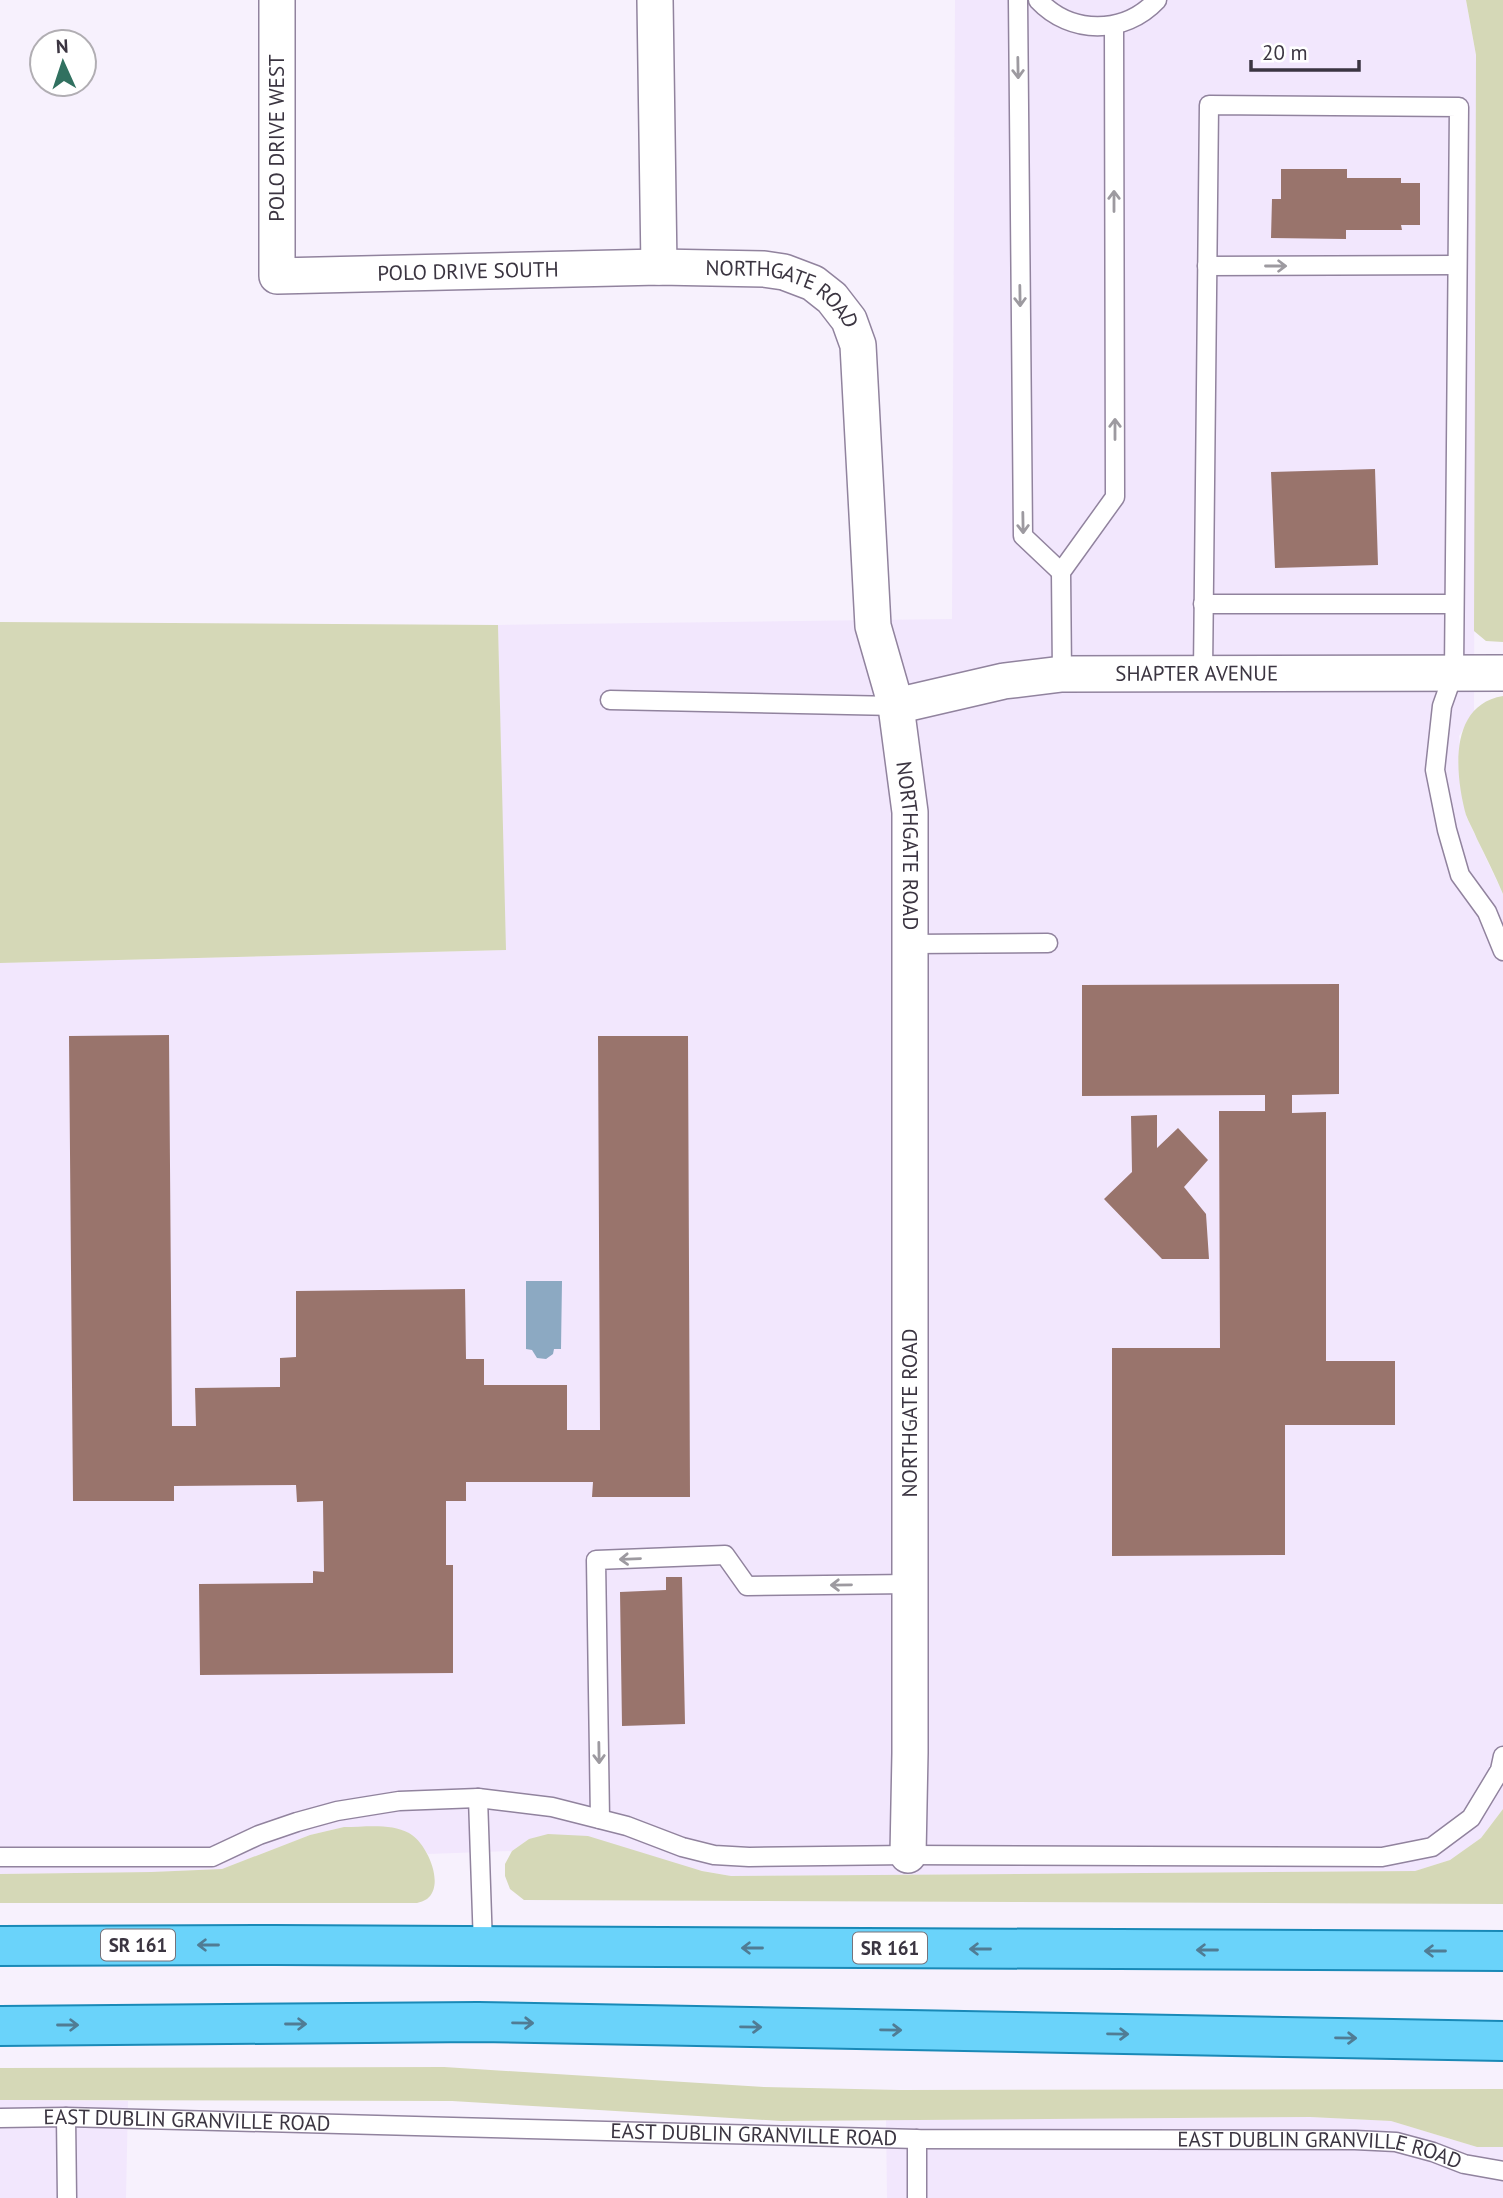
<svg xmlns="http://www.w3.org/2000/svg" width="1503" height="2198" viewBox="0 0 1503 2198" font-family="'PT Sans',sans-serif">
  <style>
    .built { fill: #f2e7fd }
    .green { fill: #d5d8b7 }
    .water { fill: #8ca9c2 }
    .building { fill: #99746c }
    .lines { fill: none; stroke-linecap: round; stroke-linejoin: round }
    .lane-casing { stroke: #91839e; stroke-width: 21 }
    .street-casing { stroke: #91839e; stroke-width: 38 }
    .primary-casing { stroke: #1989b7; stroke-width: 42 }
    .lane { stroke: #fff; stroke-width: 18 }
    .street { stroke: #fff; stroke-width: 35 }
    .primary { stroke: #6ad3fa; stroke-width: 38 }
    .oneway { stroke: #9d9aa0 }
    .oneway2 { stroke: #507c94 }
    .labels { text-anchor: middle; stroke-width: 7; stroke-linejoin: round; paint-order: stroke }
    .shield { fill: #fff; stroke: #76727a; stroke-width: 2 }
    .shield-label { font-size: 19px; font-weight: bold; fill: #3b3541 }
    .street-label { font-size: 21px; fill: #3b3541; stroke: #fff }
  </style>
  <rect width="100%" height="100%" fill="#f7f1fd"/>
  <path class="built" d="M 955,0 L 1466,0 L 1476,55 L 1474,711 L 1459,736 L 1466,816 L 1503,894 L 1503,1809 L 1481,1838 L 1450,1860 L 1415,1871 L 731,1876 L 529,1839 L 512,1851 L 428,1854 L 411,1834 L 395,1828 L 344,1827 L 310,1835 L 222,1869 L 151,1872 L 0,1874 L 0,963 L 505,950 L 498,625 L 952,619 Z
    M 0,2100 L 128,2101 L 126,2198 L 0,2198 Z
    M 1310,2117 L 1391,2121 L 1477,2147 L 1503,2147 L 1503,2198 L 887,2198 L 886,2120 Z"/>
  <path class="green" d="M 1466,0 L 1503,0 L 1503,642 L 1486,641 L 1474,631 L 1476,55 Z
    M 0,622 L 498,625 L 506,950 L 0,963 Z
    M 1503,696 L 1503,894 C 1495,875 1486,857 1477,839 C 1474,831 1469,823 1466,815 C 1455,775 1448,705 1503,696 Z
    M 1503,1809 L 1503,1904 L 524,1900 L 510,1889 L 505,1876 L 505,1864 L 512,1851 L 529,1839 L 548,1834 L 588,1836 L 702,1871 L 731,1876 L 1415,1871 L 1450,1860 L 1481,1838 Z
    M 344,1827 C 365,1827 391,1823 409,1833 C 426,1842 446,1884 427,1899 C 424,1901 420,1902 417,1903 L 0,1903 L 0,1874 L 151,1872 L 222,1869 L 310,1835 Z
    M 444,2067 L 764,2087 L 900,2090 L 1503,2089 L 1503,2147 L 1477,2147 L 1391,2121 L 1310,2117 L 781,2121 L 452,2101 L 0,2100 L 0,2068 Z"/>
  <path class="water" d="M 526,1281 L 562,1281 L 561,1349 L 554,1349 L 553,1354 L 546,1359 L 537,1358 L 532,1350 L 526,1349 Z"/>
  <path class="building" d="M 1281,169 L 1347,169 L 1347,178 L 1401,178 L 1401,183 L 1420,183 L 1420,225 L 1401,225 L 1402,230 L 1346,230 L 1346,239 L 1271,238 L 1272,199 L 1281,199 Z
    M 1375,469 L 1378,565 L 1275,568 L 1271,472 Z
    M 1339,984 L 1339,1094 L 1292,1095 L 1292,1113 L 1326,1112 L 1326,1361 L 1395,1361 L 1395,1425 L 1285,1425 L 1285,1555 L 1112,1556 L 1112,1348 L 1220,1348 L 1219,1111 L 1265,1111 L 1265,1095 L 1082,1096 L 1082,985 Z
    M 169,1035 L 172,1426 L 196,1426 L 195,1388 L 280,1387 L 280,1358 L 296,1357 L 296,1291 L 465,1289 L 466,1359 L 484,1359 L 484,1385 L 567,1385 L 567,1430 L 600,1430 L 598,1036 L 688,1036 L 690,1497 L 592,1497 L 593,1482 L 466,1482 L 466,1501 L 446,1501 L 446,1565 L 453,1565 L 453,1673 L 200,1675 L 199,1584 L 313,1583 L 313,1571 L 324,1572 L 323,1501 L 297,1502 L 296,1485 L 174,1486 L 174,1501 L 73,1501 L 69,1036 Z
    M 1157,1115 L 1157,1148 L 1178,1128 L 1208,1160 L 1184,1187 L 1206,1214 L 1209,1259 L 1162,1259 L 1104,1199 L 1132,1172 L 1131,1116 Z
    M 666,1577 L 682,1577 L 685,1724 L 622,1726 L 620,1592 L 666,1590 Z"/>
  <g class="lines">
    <defs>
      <g id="lane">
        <path d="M 1018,0 L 1023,536 L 1061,572"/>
        <path d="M 1038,0 C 1071,35 1124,35 1157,0"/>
        <path d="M 1207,266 L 1457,265"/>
        <path d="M 1203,604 L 1454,604"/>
        <path d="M 1203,673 L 1209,105 L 1459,107 L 1454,672 L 1442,706 L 1435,770 L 1447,830 L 1460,875 L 1487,912 L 1503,951"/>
        <path d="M 1062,674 L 1061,572 L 1115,497 L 1114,26"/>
        <path d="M 610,700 L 896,706"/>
        <path d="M 910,944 L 1048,943"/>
        <path d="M 478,1798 L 483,1946"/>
        <path d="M 600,1819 L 596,1560 L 725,1555 L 747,1586 L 910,1584"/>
        <path d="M 0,1857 L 212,1857 L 259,1835 L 297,1822 L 337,1811 L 399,1801 L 478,1798 L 552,1807 L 627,1826 L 682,1847 L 714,1855 L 749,1857 L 908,1855 L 1382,1857 L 1432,1847 L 1471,1818 L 1500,1770 L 1503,1756"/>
        <path d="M 66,2117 L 67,2198"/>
        <path id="s1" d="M 0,2118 L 66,2117 L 917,2139 L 1355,2140 L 1396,2142 L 1433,2152 L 1464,2164 L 1503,2171"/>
        <path d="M 917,2139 L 917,2198"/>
      </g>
      <g id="street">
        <path id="s2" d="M 277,0 L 277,276 L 659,267 L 764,269 L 784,272 L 813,283 L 832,298 L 849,320 L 858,345 L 873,626 L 896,706 L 910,812 L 910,1753 L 908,1855"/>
        <path d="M 655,0 L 659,267"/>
        <path id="s3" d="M 896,706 L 1004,681 L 1062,674 L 1503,673"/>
      </g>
      <path id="primary" d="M 0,1946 L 276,1945 L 1503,1951
        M 0,2026 L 478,2022 L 1503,2041"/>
    </defs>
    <use href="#lane" class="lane-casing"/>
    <use href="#street" class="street-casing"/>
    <use href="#primary" class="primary-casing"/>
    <use href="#lane" class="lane"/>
    <use href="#street" class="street"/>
    <use href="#primary" class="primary"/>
  </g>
  <defs><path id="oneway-shaft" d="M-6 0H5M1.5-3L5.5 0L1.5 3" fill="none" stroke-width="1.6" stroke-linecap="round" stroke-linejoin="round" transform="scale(1.75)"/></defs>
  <g class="oneway">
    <use href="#oneway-shaft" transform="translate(1018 68) rotate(89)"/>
    <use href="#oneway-shaft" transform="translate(1114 201) rotate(-90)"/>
    <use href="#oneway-shaft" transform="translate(1276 266)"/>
    <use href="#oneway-shaft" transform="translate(1020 296) rotate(89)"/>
    <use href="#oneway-shaft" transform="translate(1115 429) rotate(-90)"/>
    <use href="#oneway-shaft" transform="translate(1023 523) rotate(89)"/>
    <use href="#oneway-shaft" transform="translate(630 1559) rotate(178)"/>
    <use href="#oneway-shaft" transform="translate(841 1585) rotate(179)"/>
    <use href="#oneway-shaft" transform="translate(599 1753) rotate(89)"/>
  </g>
  <g class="oneway2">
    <use href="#oneway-shaft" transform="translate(208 1945) rotate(180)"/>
    <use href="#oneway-shaft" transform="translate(752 1948) rotate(-180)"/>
    <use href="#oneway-shaft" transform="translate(980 1949) rotate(-180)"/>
    <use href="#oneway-shaft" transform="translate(1207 1950) rotate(-180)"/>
    <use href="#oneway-shaft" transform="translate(1435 1951) rotate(-180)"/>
    <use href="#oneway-shaft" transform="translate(523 2023) rotate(1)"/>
    <use href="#oneway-shaft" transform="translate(296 2024)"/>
    <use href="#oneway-shaft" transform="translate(68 2025)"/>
    <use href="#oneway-shaft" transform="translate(751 2027) rotate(1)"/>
    <use href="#oneway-shaft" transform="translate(891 2030) rotate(1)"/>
    <use href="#oneway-shaft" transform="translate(1118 2034) rotate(1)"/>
    <use href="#oneway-shaft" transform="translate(1346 2038) rotate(1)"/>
  </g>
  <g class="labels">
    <g class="shield">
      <rect x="101" y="1929.5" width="74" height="31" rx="5"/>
      <rect x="853" y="1932.5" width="74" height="31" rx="5"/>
    </g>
    <g class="shield-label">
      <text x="138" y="1952">SR 161</text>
      <text x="890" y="1955">SR 161</text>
    </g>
    <g class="street-label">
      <text transform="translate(277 138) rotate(-90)" y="7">POLO DRIVE WEST</text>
      <text dy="7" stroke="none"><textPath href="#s2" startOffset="467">POLO DRIVE SOUTH</textPath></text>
      <text dy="7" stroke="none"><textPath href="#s2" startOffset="789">NORTHGATE ROAD</textPath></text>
      <text dy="7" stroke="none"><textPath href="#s3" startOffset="304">SHAPTER AVENUE</textPath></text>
      <text dy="7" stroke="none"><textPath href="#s2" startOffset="1398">NORTHGATE ROAD</textPath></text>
      <text transform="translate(910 1413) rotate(-90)" y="7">NORTHGATE ROAD</text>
      <text dy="7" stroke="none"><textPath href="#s1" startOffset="187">EAST DUBLIN GRANVILLE ROAD</textPath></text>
      <text dy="7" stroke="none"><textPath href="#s1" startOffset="754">EAST DUBLIN GRANVILLE ROAD</textPath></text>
      <text dy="7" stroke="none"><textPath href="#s1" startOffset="1321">EAST DUBLIN GRANVILLE ROAD</textPath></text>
    </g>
  </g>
  <g transform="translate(63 63) rotate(357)"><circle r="33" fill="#ffffff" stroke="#b1aeb3" stroke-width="2"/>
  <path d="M0-5L12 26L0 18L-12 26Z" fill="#317160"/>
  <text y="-10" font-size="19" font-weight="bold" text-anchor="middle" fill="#3b3541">N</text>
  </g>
  <path d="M1251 60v10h108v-10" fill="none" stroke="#3b3541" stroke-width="3.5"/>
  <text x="1262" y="60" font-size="21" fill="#3b3541" stroke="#ffffff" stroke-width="5" paint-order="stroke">20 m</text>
</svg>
